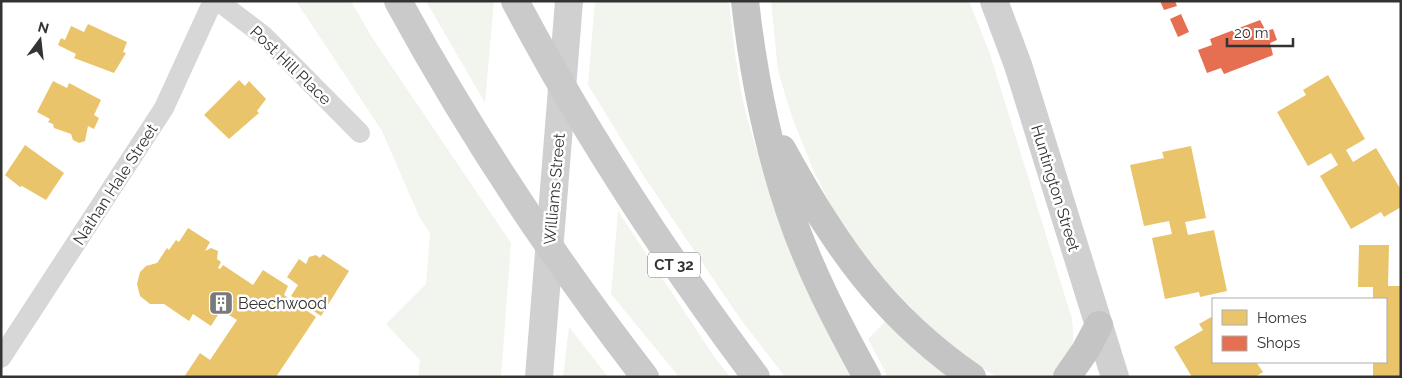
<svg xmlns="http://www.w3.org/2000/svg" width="1402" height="378" viewBox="0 0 1402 378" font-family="Raleway,sans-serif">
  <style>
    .green { fill: #f1f5ed }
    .homes { fill: #e9c46a }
    .shops { fill: #e76f51 }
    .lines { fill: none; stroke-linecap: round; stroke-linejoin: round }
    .street { stroke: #d7d7d7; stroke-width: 20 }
    .secondary { stroke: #d0d0d0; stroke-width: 28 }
    .primary { stroke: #cacaca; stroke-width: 28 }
    .highway { stroke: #c4c4c4; stroke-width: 28 }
    .labels { text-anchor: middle; stroke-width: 5; stroke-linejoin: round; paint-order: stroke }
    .shield { fill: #fff; stroke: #707070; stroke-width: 1 }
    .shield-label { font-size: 15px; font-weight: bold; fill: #333 }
    .street-label { font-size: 16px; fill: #333; stroke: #fff }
    .poi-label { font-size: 16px; fill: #333; stroke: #fff; text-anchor: start }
  </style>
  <rect width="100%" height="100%" fill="#fff"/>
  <path class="green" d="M 296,1 L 351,1 L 371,36 L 511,243 L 501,377 L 418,377 L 420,360 L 386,324 L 426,284 L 430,233 L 419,216 L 382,131 Z
    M 426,1 L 494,1 L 485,103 Z
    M 595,1 L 729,1 C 733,39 737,77 746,114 C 771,206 815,291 855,377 L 785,377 L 739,317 L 645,178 L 588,85 Z
    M 771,1 L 969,1 L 990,54 L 1072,319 C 1075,347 1073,358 1051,377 L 998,377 L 992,374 L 953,348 L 918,315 L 872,266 L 834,211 L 814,172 L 792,117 L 778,71 Z
    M 618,211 L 713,355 L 730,377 L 679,377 L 611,294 Z
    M 887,320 L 952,377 L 888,377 L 868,339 Z
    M 569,327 L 608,377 L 563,377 Z"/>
  <path class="homes" d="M 88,24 L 127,42 L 123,52 L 126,53 L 114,73 L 74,58 L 76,54 L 58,45 L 61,38 L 65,40 L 71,26 L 84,32 Z
    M 1328,75 L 1365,139 L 1346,150 L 1353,162 L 1376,148 L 1401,190 L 1401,207 L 1384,217 L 1381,212 L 1351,229 L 1320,176 L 1338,165 L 1331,153 L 1308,166 L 1277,112 L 1306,95 L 1303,90 Z
    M 239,80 L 245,86 L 249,81 L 266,99 L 257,111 L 259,113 L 229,139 L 204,115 Z
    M 53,81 L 67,88 L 69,83 L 101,100 L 94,115 L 99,118 L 94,129 L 88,126 L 85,141 L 79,143 L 73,140 L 71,134 L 54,128 L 53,124 L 48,122 L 50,119 L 37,112 Z
    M 25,145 L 64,173 L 46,200 L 22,186 L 20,187 L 5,175 Z
    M 1191,146 L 1206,218 L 1185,222 L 1188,235 L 1214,230 L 1227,291 L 1200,297 L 1199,292 L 1165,299 L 1152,238 L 1172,234 L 1169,221 L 1144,226 L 1130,165 L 1164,158 L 1162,152 Z
    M 188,228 L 210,242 L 205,251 L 211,248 L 218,251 L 217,259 L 221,262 L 218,268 L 220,269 L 223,265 L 253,285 L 263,270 L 288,286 L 284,295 L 316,317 L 276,377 L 184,377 L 200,353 L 210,360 L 237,320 L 221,310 L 211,326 L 193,314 L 189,321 L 164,304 L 150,304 L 140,296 L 137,284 L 140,272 L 146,266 L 157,263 L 167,248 L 169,250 L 176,240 L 179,242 Z
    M 1359,245 L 1389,245 L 1388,286 L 1401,286 L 1401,377 L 1373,377 L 1373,362 L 1386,362 L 1386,299 L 1373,299 L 1373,287 L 1358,287 Z
    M 323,254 L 349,271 L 321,316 L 291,296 L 298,285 L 287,277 L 299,259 L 306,264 L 309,257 L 316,255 L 320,258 Z
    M 1213,316 L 1213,362 L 1256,362 L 1263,372 L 1255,377 L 1192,377 L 1174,347 L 1203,330 L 1199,324 Z"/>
  <path class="shops" d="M 1160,1 L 1175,1 L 1177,6 L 1164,10 Z
    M 1181,14 L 1189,32 L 1178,37 L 1170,19 Z
    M 1260,20 L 1266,31 L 1273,29 L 1277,40 L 1270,43 L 1273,55 L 1224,74 L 1221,68 L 1207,73 L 1198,50 L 1212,45 L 1210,39 Z"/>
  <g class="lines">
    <path class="street" d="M 218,1 L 264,36 L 360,133
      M 1,358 L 164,108 L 213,1"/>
    <path class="secondary" d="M 994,1 L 1018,65 L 1115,377
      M 539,377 L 569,1"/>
    <path class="primary" d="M 398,1 C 470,133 553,258 645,377
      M 515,1 C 585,133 666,257 756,377"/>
    <path class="highway" d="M 745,1 C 753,72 767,144 790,212 C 809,269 838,324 867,377
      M 782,149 C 833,242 882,315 972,377
      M 1067,377 L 1085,351 L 1099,325"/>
  </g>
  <defs>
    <symbol id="building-square" viewBox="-11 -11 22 22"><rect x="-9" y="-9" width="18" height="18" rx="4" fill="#7a7a7a" stroke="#fff"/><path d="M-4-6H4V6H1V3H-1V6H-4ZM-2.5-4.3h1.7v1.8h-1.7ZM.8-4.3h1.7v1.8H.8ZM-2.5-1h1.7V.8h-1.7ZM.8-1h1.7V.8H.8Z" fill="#fff"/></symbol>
  </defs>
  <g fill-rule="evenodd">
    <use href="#building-square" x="207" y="289" width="28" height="28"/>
  </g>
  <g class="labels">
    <rect class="shield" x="648" y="252.5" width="52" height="25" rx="4"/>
    <g class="shield-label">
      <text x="674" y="270">CT 32</text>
    </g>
    <g class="street-label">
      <text transform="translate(291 65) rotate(44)" y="6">Post Hill Place</text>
      <text transform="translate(115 184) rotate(-57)" y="6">Nathan Hale Street</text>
      <text transform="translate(1056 188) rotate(73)" y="6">Huntington Street</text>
      <text transform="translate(554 189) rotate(-85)" y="6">Williams Street</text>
    </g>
    <g class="poi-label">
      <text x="238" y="309">Beechwood</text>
    </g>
  </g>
  <rect width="1402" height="378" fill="none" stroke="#333333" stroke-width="5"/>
  <rect x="1212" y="298" width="175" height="65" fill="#ffffff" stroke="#adadad"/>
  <rect x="1222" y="310" width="25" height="15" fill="#e9c46a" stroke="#adadad"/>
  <text x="1257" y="323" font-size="15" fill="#333333">Homes</text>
  <rect x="1222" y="336" width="25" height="15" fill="#e76f51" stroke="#adadad"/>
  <text x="1257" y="348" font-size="15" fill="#333333">Shops</text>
  <g transform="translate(40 40) rotate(15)" stroke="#ffffff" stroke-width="4" paint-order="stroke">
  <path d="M0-4L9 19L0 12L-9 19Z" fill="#333333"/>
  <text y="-8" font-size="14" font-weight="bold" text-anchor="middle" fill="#333333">N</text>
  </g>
  <path d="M1227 38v8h66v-8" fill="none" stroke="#333333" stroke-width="2.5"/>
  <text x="1234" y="38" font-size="15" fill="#333333" stroke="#ffffff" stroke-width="4" paint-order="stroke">20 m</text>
</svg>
